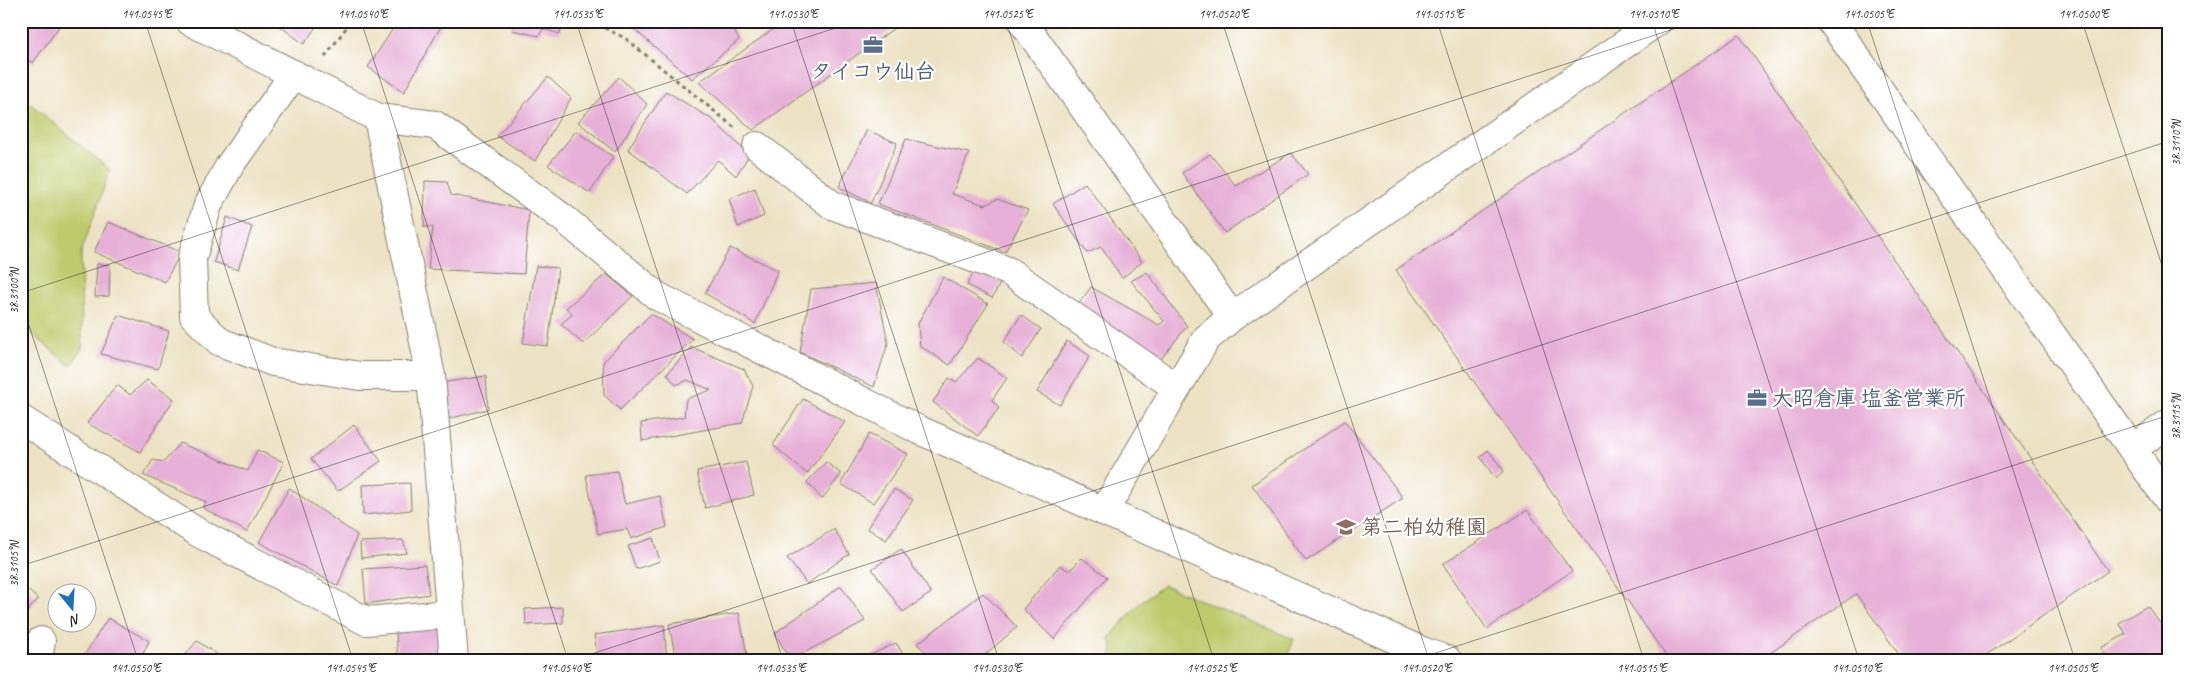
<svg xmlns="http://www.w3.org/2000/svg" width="2190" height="681" viewBox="0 0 2190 681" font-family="Caveat,'Klee One',sans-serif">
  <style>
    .green { fill: #bdcb6c; stroke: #6c7444 }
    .building { fill: #e7b0d8 }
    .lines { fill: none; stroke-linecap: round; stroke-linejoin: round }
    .minor-casing { stroke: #847f70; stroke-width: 30 }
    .path { stroke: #847f70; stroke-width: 3; stroke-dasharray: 4 4; stroke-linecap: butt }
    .minor { stroke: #fff; stroke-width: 28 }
    .ticks { fill: none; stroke: #1c1c1c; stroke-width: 1; stroke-opacity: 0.45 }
    .labels { text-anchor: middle; stroke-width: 4.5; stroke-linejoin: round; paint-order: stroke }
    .service-label { font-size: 21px; font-weight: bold; fill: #4e5e75; stroke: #fff }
    .education-label { font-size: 21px; font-weight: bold; fill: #785e54; stroke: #fff; text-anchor: start }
    .neatline { fill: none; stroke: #1c1c1c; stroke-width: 2 }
    .ticks-label { font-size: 12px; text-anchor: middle; fill: #1c1c1c }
  </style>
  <rect width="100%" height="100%" fill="#fff"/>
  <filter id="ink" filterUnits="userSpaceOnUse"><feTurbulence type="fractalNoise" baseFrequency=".02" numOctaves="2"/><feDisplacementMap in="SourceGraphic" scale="10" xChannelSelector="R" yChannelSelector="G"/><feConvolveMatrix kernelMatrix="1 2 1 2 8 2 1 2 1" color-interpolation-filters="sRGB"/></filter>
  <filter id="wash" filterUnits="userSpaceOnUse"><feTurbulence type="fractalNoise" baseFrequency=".0096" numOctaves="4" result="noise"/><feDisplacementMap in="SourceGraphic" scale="20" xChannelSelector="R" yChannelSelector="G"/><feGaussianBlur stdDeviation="1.12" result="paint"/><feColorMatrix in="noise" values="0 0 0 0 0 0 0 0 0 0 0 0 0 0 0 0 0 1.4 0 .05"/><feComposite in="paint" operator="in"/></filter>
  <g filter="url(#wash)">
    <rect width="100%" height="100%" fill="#ede2c4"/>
    <path class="green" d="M 31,104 L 110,170 L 81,253 L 82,349 L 70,366 L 21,324 L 21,116 Z
      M 1164,585 L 1294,639 L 1286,660 L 1110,660 L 1113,648 L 1109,638 L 1142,601 Z"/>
    <g id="blocks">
      <path class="building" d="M 21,21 L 63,21 L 33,63 L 21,56 Z
        M 273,21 L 320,21 L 304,44 Z
        M 398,21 L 444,21 L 404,92 L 368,67 Z
        M 514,21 L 562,21 L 560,34 L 543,29 L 539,36 L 512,30 Z
        M 644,21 L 729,21 L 739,40 L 692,79 L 634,29 Z
        M 785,21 L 904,21 L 753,130 L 699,82 Z
        M 1739,35 L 2108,571 L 1979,660 L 1903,660 L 1856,594 L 1760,660 L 1669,660 L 1396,270 Z
        M 548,77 L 571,98 L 535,161 L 497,136 Z
        M 619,77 L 647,104 L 615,152 L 578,122 Z
        M 666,91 L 713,120 L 749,155 L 736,176 L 718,160 L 687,194 L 628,149 Z
        M 867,130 L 897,143 L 871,203 L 839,187 Z
        M 576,131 L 613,157 L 590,193 L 548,165 Z
        M 906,139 L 969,153 L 952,194 L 985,205 L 997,199 L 1028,210 L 1005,252 L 878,204 Z
        M 1291,153 L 1308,174 L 1225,233 L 1182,173 L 1210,154 L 1236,186 Z
        M 425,181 L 447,182 L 451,195 L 529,210 L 524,274 L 428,269 L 433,227 L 424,227 Z
        M 1085,183 L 1142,262 L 1122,278 L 1101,247 L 1087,253 L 1053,204 Z
        M 755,188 L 764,216 L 738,227 L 729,199 Z
        M 227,217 L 252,227 L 238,270 L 214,262 Z
        M 108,222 L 181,252 L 165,282 L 94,252 Z
        M 730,248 L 778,270 L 755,324 L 705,293 Z
        M 97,264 L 110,265 L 109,296 L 95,297 Z
        M 536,266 L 558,268 L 548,346 L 523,343 Z
        M 976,268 L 1001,282 L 992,298 L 967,285 Z
        M 1147,272 L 1187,326 L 1161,359 L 1077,306 L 1091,287 L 1159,325 L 1164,321 L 1131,281 Z
        M 606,274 L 633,296 L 583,344 L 561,324 L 573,314 L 566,308 Z
        M 943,277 L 988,304 L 950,365 L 920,346 L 918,323 Z
        M 876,283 L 888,343 L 874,387 L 800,352 L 811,289 Z
        M 651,314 L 693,339 L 620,410 L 604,395 L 603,362 Z
        M 118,315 L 169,331 L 158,369 L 101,354 Z
        M 1021,315 L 1041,329 L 1022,358 L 1004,342 Z
        M 1067,341 L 1090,356 L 1060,405 L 1037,392 Z
        M 691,347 L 744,369 L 753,386 L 742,423 L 642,441 L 641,423 L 684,417 L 686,399 L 711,390 L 688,380 L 676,385 L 667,374 Z
        M 978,358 L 1007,378 L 992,400 L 999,408 L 978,436 L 933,402 L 949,378 L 956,382 Z
        M 486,376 L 488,409 L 448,419 L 446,382 Z
        M 147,380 L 174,399 L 140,452 L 87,423 L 117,385 L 130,395 Z
        M 803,399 L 845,422 L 807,474 L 773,445 Z
        M 1345,421 L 1403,498 L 1306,561 L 1252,485 Z
        M 354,425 L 381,461 L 338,491 L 311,459 Z
        M 869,434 L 908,454 L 873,503 L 841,484 Z
        M 180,443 L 248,471 L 257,450 L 284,462 L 247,532 L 203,508 L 206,502 L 143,475 L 153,460 L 164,462 Z
        M 1488,450 L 1504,471 L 1495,478 L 1480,457 Z
        M 746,462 L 754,495 L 705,508 L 697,471 Z
        M 826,462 L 841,474 L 822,499 L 807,482 Z
        M 617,471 L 625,504 L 660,496 L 667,527 L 631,539 L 627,529 L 598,534 L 586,475 Z
        M 410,483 L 411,510 L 363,515 L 362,485 Z
        M 289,488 L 357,535 L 338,586 L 259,542 Z
        M 894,489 L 913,500 L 886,540 L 867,528 Z
        M 1527,510 L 1572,571 L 1487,629 L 1443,564 Z
        M 834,529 L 849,554 L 807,584 L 787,558 Z
        M 653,538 L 660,561 L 636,569 L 628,546 Z
        M 403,540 L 407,553 L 361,558 L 360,542 Z
        M 901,549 L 931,593 L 903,612 L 872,569 Z
        M 1082,558 L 1107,577 L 1054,639 L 1023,609 L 1060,565 L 1069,571 Z
        M 425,565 L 429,594 L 366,604 L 363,569 Z
        M 21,584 L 38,599 L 21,619 Z
        M 841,586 L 865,621 L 790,660 L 775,633 Z
        M 983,593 L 1017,627 L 979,660 L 934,660 L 917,644 Z
        M 2147,606 L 2169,635 L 2169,658 L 2109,660 L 2101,648 L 2126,634 L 2119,623 Z
        M 563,607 L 563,623 L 526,625 L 525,609 Z
        M 739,613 L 748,660 L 676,660 L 669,624 Z
        M 108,618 L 149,641 L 140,660 L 81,660 Z
        M 664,625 L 667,660 L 598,660 L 594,635 Z
        M 438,628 L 439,660 L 398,660 L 396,633 Z
        M 197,641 L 218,655 L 214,660 L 181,660 Z
        M 896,643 L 907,660 L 860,660 Z"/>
    </g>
  </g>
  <g filter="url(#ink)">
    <use href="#blocks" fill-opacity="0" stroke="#847f70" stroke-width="1"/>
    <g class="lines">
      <defs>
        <path id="minor" d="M 190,21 L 378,118 L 435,125 L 563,218 L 657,296 L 919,430 L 1422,651 L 1447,660
          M 1022,21 L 1232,317
          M 1831,21 L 2169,501
          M 294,74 L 230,165 L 208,205 L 192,258 L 194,316 L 220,342 L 273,362 L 360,376 L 431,376
          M 378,118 L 431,376 L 454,660
          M 757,146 L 832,205 L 1008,271 L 1177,388
          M 21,419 L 197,532 L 366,621 L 450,614
          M 2132,449 L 2169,423
          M 1104,511 L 1206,339 L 1232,317 L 1658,21
          M 38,660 L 41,641"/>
      </defs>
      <use href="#minor" class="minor-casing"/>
      <path class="path" d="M 590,21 L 625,38 L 735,128
        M 325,57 L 351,21"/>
      <use href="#minor" class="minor"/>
    </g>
  </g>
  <path class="ticks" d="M 145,21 L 353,660M 361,21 L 568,660M 576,21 L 783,660M 791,21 L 999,660M 1006,21 L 1214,660M 1222,21 L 1429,660M 1437,21 L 1644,660M 1652,21 L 1859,660M 1867,21 L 2075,660M 2082,21 L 2169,287M 21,293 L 857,21M 21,301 L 138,660M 21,566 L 1698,21M 573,660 L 2169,141M 1414,660 L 2169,415"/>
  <defs>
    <symbol id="office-bare" viewBox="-9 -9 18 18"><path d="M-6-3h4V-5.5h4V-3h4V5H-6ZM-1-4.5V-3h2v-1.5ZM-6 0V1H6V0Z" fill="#5c6f8a" stroke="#fff" stroke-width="2.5" paint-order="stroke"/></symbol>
    <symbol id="school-bare" viewBox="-9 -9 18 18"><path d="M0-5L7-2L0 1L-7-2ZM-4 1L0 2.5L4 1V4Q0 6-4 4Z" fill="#8d6e63" stroke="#fff" stroke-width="2.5" paint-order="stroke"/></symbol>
  </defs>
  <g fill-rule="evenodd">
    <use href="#office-bare" x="859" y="31" width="28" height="28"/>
    <use href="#office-bare" x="1743" y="384" width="28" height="28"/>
    <use href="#school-bare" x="1332" y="513" width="28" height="28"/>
  </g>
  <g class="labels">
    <g class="service-label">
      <text x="873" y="78">タイコウ仙台</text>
      <text x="1772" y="405" text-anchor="start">大昭倉庫 塩釜営業所</text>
    </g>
    <g class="education-label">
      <text x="1361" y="534">第二柏幼稚園</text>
    </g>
  </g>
  <rect width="2190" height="681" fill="none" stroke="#fff" stroke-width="55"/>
  <g transform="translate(72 608) rotate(162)"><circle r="24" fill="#ffffff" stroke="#a4a4a4"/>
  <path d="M0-4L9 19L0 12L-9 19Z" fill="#1f6fb2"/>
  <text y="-8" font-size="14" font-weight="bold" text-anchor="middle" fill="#1c1c1c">N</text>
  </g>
  <rect x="28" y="28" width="2134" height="626" class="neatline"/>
  <g class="ticks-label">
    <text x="147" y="18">141.0545°E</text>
    <text x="363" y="18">141.0540°E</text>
    <text x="578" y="18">141.0535°E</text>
    <text x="793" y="18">141.0530°E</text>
    <text x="1008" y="18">141.0525°E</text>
    <text x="1224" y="18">141.0520°E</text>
    <text x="1439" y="18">141.0515°E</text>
    <text x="1654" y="18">141.0510°E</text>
    <text x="1869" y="18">141.0505°E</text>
    <text x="2084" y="18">141.0500°E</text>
    <text transform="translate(2176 143) rotate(-90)" y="4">38.3110°N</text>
    <text transform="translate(14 291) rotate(-90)" y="4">38.3100°N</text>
    <text transform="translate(2176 417) rotate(-90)" y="4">38.3115°N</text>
    <text transform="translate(14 564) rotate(-90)" y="4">38.3105°N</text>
    <text x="136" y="672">141.0550°E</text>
    <text x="351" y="672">141.0545°E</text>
    <text x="566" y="672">141.0540°E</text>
    <text x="781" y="672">141.0535°E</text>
    <text x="997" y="672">141.0530°E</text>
    <text x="1212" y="672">141.0525°E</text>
    <text x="1427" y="672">141.0520°E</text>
    <text x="1642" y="672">141.0515°E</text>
    <text x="1857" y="672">141.0510°E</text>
    <text x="2073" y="672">141.0505°E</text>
  </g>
</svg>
